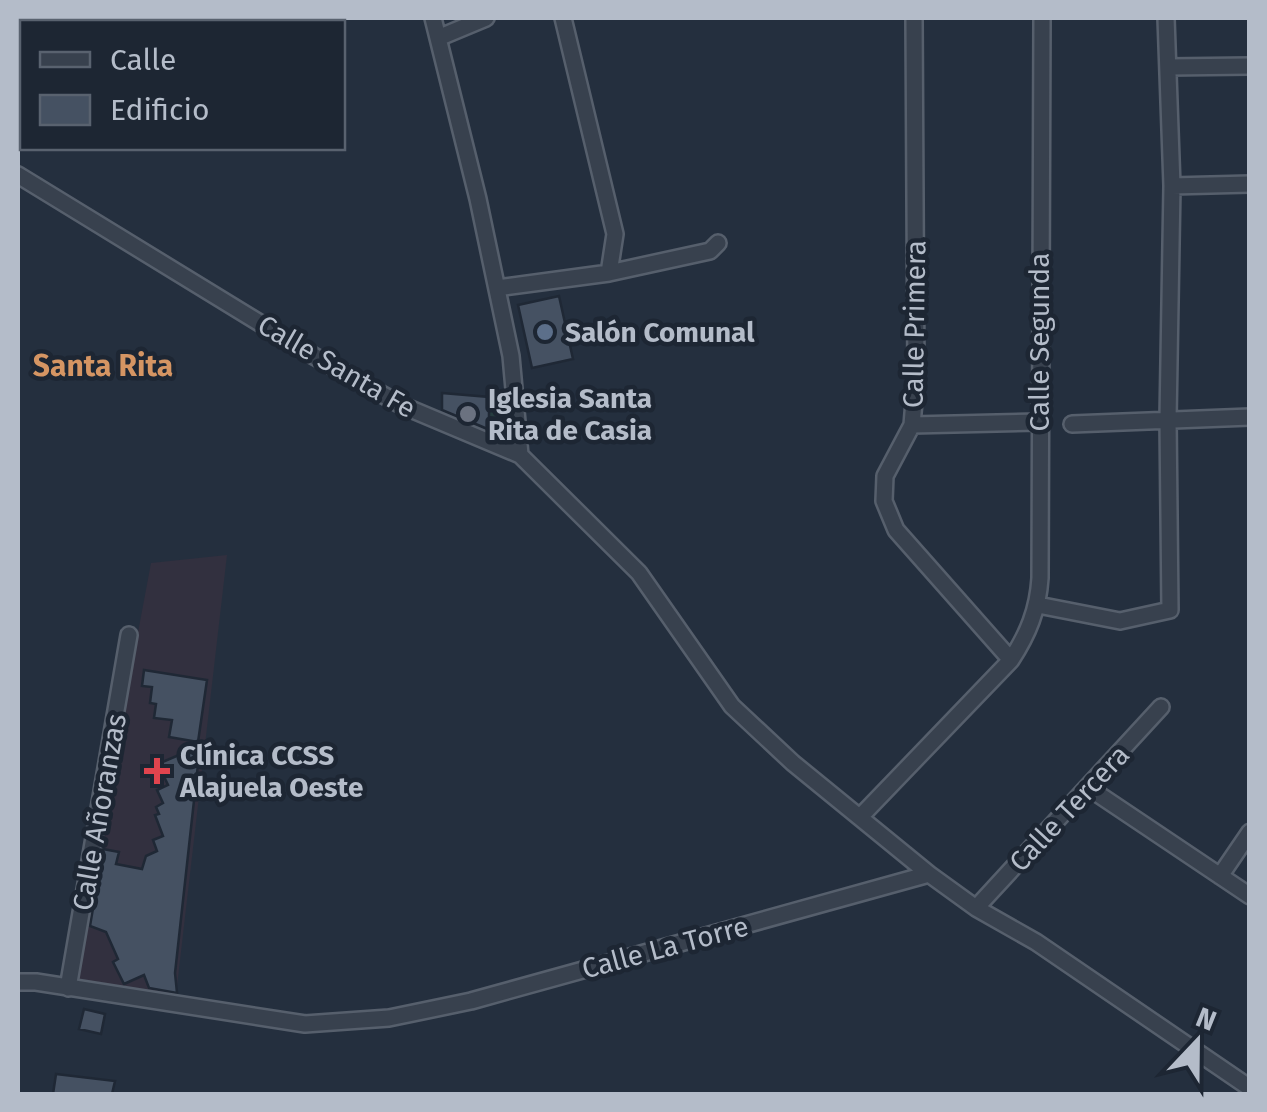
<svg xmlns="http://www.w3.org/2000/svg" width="1267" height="1112" viewBox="0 0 1267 1112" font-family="'Fira Sans',sans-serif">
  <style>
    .medical { fill: #32303f }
    .green { fill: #263c3f }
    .building { fill: #455162; stroke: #1f2835; stroke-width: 2.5 }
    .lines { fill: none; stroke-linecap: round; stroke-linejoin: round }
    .street-casing { stroke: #565f6c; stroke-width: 20 }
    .street { stroke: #38414e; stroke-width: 15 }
    .service-dot { fill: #5c6f8a; stroke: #1d2633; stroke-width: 4 }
    .worship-dot { fill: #6b7280; stroke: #1d2633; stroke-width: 4 }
    .health-dot { fill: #e0444e; stroke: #1d2633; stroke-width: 4 }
    .labels { text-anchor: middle; stroke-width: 9; stroke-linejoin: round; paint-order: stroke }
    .street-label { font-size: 28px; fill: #b4bcc9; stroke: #1d2633 }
    .poi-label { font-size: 28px; font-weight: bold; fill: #b4bcc9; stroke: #1d2633; text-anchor: start }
    .neighbourhood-label { font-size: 30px; font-weight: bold; fill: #d59563; stroke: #1d2633 }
  </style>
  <rect width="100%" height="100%" fill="#242f3e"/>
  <path class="medical" d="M 227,555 L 176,995 L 73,978 L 151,563 Z"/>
  <path class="green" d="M 489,397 L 507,399 L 506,439 L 489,432 L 494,419 L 489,417 Z"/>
  <path class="building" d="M 559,296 L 573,359 L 532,368 L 518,305 Z
    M 442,393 L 489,397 L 489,417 L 494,418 L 490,430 L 442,410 Z
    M 144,670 L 207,680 L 198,742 L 169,737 L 172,720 L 154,718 L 156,704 L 150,703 L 152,687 L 142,686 Z
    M 200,746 L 175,973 L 177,993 L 149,988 L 144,975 L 124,984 L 113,962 L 118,959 L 106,932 L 90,926 L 103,849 L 119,852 L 116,864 L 142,869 L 146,856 L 157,851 L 153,840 L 163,836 L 155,815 L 159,814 L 156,807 L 163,803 L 157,790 L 168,785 L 158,764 Z
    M 84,1009 L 105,1014 L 101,1034 L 79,1029 Z
    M 56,1074 L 115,1081 L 112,1094 L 53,1094 Z"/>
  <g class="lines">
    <defs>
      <path id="street" d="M 433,18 L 478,199 L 511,356 L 520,455
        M 563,18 L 615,234 L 609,273
        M 438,38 L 486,18
        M 1169,67 L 1250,66
        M 18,175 L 312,355 L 401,405 L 520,455 L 639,573 L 732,706 L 793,763 L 929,874
        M 1172,186 L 1250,184
        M 497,288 L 609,273 L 710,251 L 718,243
        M 1072,424 L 1250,417
        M 912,425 L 1038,422
        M 1038,605 L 1120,621 L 1170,610 L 1168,419 L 1172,186 L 1166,18
        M 1011,660 C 1028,634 1038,610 1040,578 L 1042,18
        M 1089,788 L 1250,896
        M 861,816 L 1011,660 L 896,530 L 884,501 L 885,476 L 912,425 L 916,378 L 914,18
        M 1220,876 L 1250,832
        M 976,908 L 1161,707
        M 18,982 L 36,982 L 305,1024 L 389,1018 L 471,1001 L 929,874 L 976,908 L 1036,942 L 1250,1088
        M 68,988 L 129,635"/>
    </defs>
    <use href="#street" class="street-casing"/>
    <use href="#street" class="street"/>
  </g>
  <circle class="service-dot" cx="545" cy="332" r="10"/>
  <circle class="worship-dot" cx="468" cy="414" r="10"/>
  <path class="health-dot" d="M152 756h10v10h10v10h-10v10h-10v-10h-10v-10h10z"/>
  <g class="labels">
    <g class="street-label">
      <text transform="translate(914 324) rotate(-89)" y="10">Calle Primera</text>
      <text transform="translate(1039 342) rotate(-90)" y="10">Calle Segunda</text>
      <text transform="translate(337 366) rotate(30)" y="10">Calle Santa Fe</text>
      <text transform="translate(1069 808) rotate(-47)" y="10">Calle Tercera</text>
      <text transform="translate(99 812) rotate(-80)" y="10">Calle Añoranzas</text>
      <text transform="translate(665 947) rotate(-15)" y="10">Calle La Torre</text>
    </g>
    <g class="poi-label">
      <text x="565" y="342">Salón Comunal</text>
      <text x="488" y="408">Iglesia Santa<tspan x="488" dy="32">Rita de Casia</tspan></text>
      <text x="180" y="765">Clínica CCSS<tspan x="180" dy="32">Alajuela Oeste</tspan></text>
    </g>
    <g class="neighbourhood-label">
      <text x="103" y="376">Santa Rita</text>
    </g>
  </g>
  <rect width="1267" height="1112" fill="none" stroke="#b4bcc9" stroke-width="40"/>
  <rect x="20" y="20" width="325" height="130" fill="#1d2633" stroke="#59626f" stroke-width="2.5"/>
  <rect x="40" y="52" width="50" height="15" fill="#38414e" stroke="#59626f" stroke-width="2.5"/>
  <text x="110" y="70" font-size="30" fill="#b4bcc9">Calle</text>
  <rect x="40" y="95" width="50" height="30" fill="#455162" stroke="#59626f" stroke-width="2.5"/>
  <text x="110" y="120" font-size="30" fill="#b4bcc9">Edificio</text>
  <g transform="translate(1197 1042) rotate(22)" stroke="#1d2633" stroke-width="8" paint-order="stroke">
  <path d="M0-8L18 38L0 25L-18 38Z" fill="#b4bcc9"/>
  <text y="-15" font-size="28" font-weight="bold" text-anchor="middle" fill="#b4bcc9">N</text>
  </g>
</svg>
